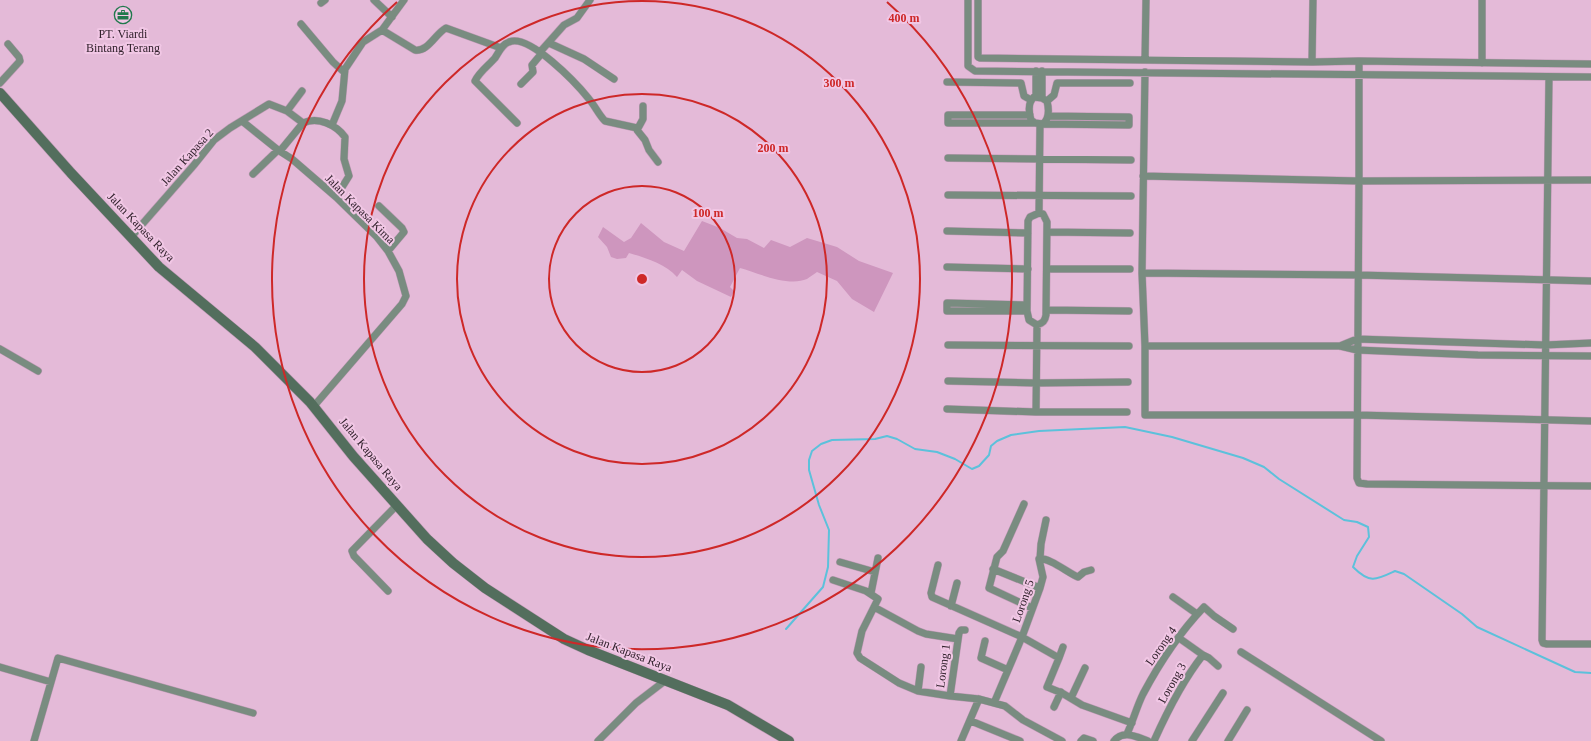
<svg xmlns="http://www.w3.org/2000/svg" width="1591" height="741" viewBox="0 0 1591 741" font-family="Georgia,serif">
  <style>
    .green { fill: #ce96be }
    .lines { fill: none; stroke-linecap: round; stroke-linejoin: round }
    .stream { stroke: #5cc1db; stroke-width: 2 }
    .street-casing { stroke: #c09bb6; stroke-width: 8 }
    .secondary-casing { stroke: #c09bb6; stroke-width: 11 }
    .street { stroke: #798c80; stroke-width: 7 }
    .secondary { stroke: #536e5d; stroke-width: 10 }
    .ring { fill: none; stroke: #ce2828; stroke-width: 2 }
    .labels { text-anchor: middle; stroke-width: 4; stroke-linejoin: round; paint-order: stroke }
    .poi-label { font-size: 12px; fill: #31212c; stroke: #f1c7e5 }
    .street-label { font-size: 12px; fill: #31212c; stroke: #f1c7e5 }
    .centre { fill: #ce2828; stroke: #f1c7e5; stroke-width: 2 }
    .ring-label { font-size: 12px; text-anchor: middle; font-weight: bold; fill: #ce2828; stroke: #f1c7e5; stroke-width: 4; stroke-linejoin: round; paint-order: stroke }
  </style>
  <rect width="100%" height="100%" fill="#e4bad8"/>
  <path class="green" d="M 702,221 L 720,228 L 737,238 L 747,239 L 764,248 L 771,240 L 790,247 L 807,238 L 837,247 L 859,261 L 893,273 L 874,312 L 852,299 L 837,281 L 817,272 C 814,274 810,277 807,279 C 788,287 758,273 740,268 L 730,287 L 734,291 L 731,297 L 697,281 L 682,270 L 677,277 C 666,264 646,258 629,253 L 626,258 L 617,259 L 611,257 L 607,247 L 598,237 L 603,227 L 624,242 L 631,238 L 641,223 L 664,242 L 684,251 Z"/>
  <g class="lines">
    <path class="stream" d="M 786,629 L 823,587 L 828,567 L 829,530 L 819,505 L 809,470 L 809,460 L 812,451 L 821,444 L 832,440 L 875,439 L 887,436 L 897,439 L 915,449 L 937,452 L 955,459 L 972,469 L 979,466 L 989,455 L 991,446 L 997,441 L 1011,435 L 1039,431 L 1125,427 L 1172,437 L 1243,458 L 1264,467 L 1279,479 L 1344,520 L 1357,522 L 1368,527 L 1369,537 L 1357,556 L 1353,567 C 1370,584 1376,580 1395,571 L 1404,574 L 1462,614 L 1477,627 L 1575,672 L 1591,673"/>
    <defs>
      <path id="street" d="M 374,0 L 392,17
        M 968,0 L 968,66 L 975,71 L 1591,77
        M 978,0 L 978,57 L 980,58 L 1312,62 L 1359,61 L 1591,64
        M 321,3 L 325,0
        M 301,24 L 333,62 L 344,72
        M 382,30 L 415,50 C 428,52 435,34 446,28 L 501,48
        M 549,43 L 584,59 L 614,79
        M 540,52 L 564,25 L 577,18 L 590,0
        M 1145,60 L 1146,0
        M 1359,61 L 1359,176 L 1357,478 L 1359,483 L 1367,484 L 1591,486
        M 1312,62 L 1313,0
        M 1482,63 L 1482,0
        M 1036,71 L 1036,97
        M 1042,71 L 1042,98
        M 1145,72 L 1142,273 L 1145,346 L 1145,415 L 1357,415 L 1591,421
        M 1549,77 L 1542,640 L 1543,643 L 1547,644 L 1591,644
        M 947,82 L 1021,83 L 1024,96 L 1031,100
        M 0,83 L 20,61 L 19,57 L 8,44
        M 521,84 L 533,72 L 532,65 L 542,53
        M 1034,97 L 1042,98 L 1047,101 C 1049,109 1050,118 1043,124 L 1035,123 L 1031,120 C 1029,113 1027,103 1034,97 Z
        M 1047,101 L 1054,95 L 1057,83 L 1130,83
        M 643,106 L 643,119 L 637,130 L 645,140 L 649,150 L 658,162
        M 287,111 L 302,91
        M 1030,115 L 948,115 L 948,123 L 1035,123
        M 242,121 L 278,150 L 292,159 L 336,197 L 377,237 L 388,251 L 399,271 L 406,296 L 402,304 L 314,406
        M 517,123 L 475,81 C 479,72 489,65 495,58 C 499,52 502,44 509,42 C 529,33 577,84 589,99 C 595,106 599,115 605,121 L 637,128
        M 1043,124 L 1129,125 L 1129,117 L 1048,116
        M 332,125 L 342,101 L 345,69 L 363,42 L 382,30 L 404,0
        M 280,151 L 303,123
        M 948,158 L 1131,160
        M 253,174 L 278,150
        M 1143,176 L 1359,181 L 1591,180
        M 948,195 L 1131,196
        M 379,206 L 402,228 L 404,232 L 388,251
        M 1039,213 L 1043,214 L 1047,222 L 1046,315 C 1045,321 1043,323 1037,325 L 1029,320 L 1027,311 L 1028,221 L 1030,217 Z
        M 1039,213 L 1040,124
        M 947,231 L 1028,233
        M 1047,232 L 1130,233
        M 131,237 L 194,165 L 214,140 L 230,128 L 269,104 L 287,111 L 303,123 C 318,116 336,125 345,137 L 344,159 L 349,176 L 336,197
        M 947,267 L 1028,269
        M 1047,269 L 1130,269
        M 1142,273 L 1358,275 L 1591,281
        M 1046,310 L 1129,311
        M 1027,311 L 947,311 L 947,303 L 1027,305
        M 948,345 L 1129,346
        M 1145,346 L 1340,346 L 1357,350 L 1478,355 L 1591,356
        M 1340,346 L 1357,339 L 1545,345 L 1591,343
        M 0,349 L 38,371
        M 948,381 L 1036,383 L 1128,382
        M 947,409 L 1036,412 L 1127,412
        M 1036,412 L 1037,325
        M 1024,504 L 1003,551 L 997,557 L 989,588 L 1032,608
        M 1040,559 L 1041,544 L 1046,520
        M 840,562 L 875,572
        M 938,565 L 931,593 L 932,597 L 1022,637 L 1059,658 L 1047,687 L 1062,693 L 1082,705 L 1132,723
        M 993,569 L 1040,588
        M 833,580 L 866,591 L 878,599 L 862,631 L 857,653 L 860,658 L 899,683 L 918,691 L 950,696 L 979,699 L 1005,706 L 1023,720 L 1062,741
        M 388,591 L 354,556 L 352,551 L 397,505
        M 871,593 L 878,558
        M 1173,597 L 1197,614
        M 951,606 L 957,583
        M 874,607 L 918,631 L 926,634 L 958,639
        M 1179,638 L 1203,655
        M 985,641 L 981,658 L 1008,670
        M 1241,652 L 1381,741
        M 1059,658 L 1063,647
        M 0,667 L 51,682
        M 918,691 L 921,667
        M 950,696 L 959,633 L 961,630 L 965,630
        M 1071,698 L 1085,668
        M 994,703 L 1022,637 L 1040,588 L 1043,577 L 1039,559 C 1049,557 1068,573 1078,577 L 1084,572 L 1091,570
        M 1054,707 L 1061,692
        M 971,721 L 1020,741
        M 1127,734 C 1133,721 1137,706 1143,694 C 1159,664 1181,631 1204,607 L 1214,616 L 1233,629
        M 34,741 L 58,658 L 253,713
        M 598,741 L 636,703 L 666,680
        M 961,741 L 979,699
        M 1081,741 L 1084,738 L 1093,741
        M 1114,741 C 1123,729 1137,737 1148,741
        M 1154,741 C 1167,712 1183,680 1203,655 L 1209,658 L 1218,666
        M 1192,741 L 1223,693
        M 1228,741 L 1247,710"/>
      <path id="secondary" d="M 0,93 L 71,173 L 159,267 L 255,347 L 310,402 L 353,456 L 427,539 L 453,563 L 485,588 L 564,639 L 588,650 L 728,705 L 789,741"/>
    </defs>
    <use href="#street" class="street-casing"/>
    <use href="#secondary" class="secondary-casing"/>
    <use href="#street" class="street"/>
    <use href="#secondary" class="secondary"/>
  </g>
  <g class="ring">
    <circle cx="642" cy="279" r="93"/>
    <circle cx="642" cy="279" r="185"/>
    <circle cx="642" cy="279" r="278"/>
    <path d="M887 2A370 370 0 1 1 397 2"/>
  </g>
  <defs>
    <symbol id="office-ring" viewBox="-11 -11 22 22"><circle r="9.5" fill="#f1c7e5" stroke="#20784c" stroke-width="1.5"/><path d="M-6-3h4V-5.5h4V-3h4V5H-6ZM-1-4.5V-3h2v-1.5ZM-6 0V1H6V0Z" fill="#20784c"/></symbol>
  </defs>
  <g fill-rule="evenodd">
    <use href="#office-ring" x="113" y="5" width="20" height="20"/>
  </g>
  <g class="labels">
    <g class="poi-label">
      <text x="123" y="38">PT. Viardi<tspan x="123" dy="14">Bintang Terang</tspan></text>
    </g>
    <g class="street-label">
      <text transform="translate(187 157) rotate(-48)" y="4">Jalan Kapasa 2</text>
      <text transform="translate(360 209) rotate(45)" y="4">Jalan Kapasa Kima</text>
      <text transform="translate(141 227) rotate(46)" y="4">Jalan Kapasa Raya</text>
      <text transform="translate(371 454) rotate(50)" y="4">Jalan Kapasa Raya</text>
      <text transform="translate(1023 601) rotate(-71)" y="4">Lorong 5</text>
      <text transform="translate(1161 646) rotate(-55)" y="4">Lorong 4</text>
      <text transform="translate(629 652) rotate(21)" y="4">Jalan Kapasa Raya</text>
      <text transform="translate(943 666) rotate(-82)" y="4">Lorong 1</text>
      <text transform="translate(1172 683) rotate(-60)" y="4">Lorong 3</text>
    </g>
  </g>
  <circle cx="642" cy="279" r="6" class="centre"/>
  <g class="ring-label">
    <text x="904" y="22">400 m</text>
    <text x="839" y="87">300 m</text>
    <text x="773" y="152">200 m</text>
    <text x="708" y="217">100 m</text>
  </g>
</svg>
